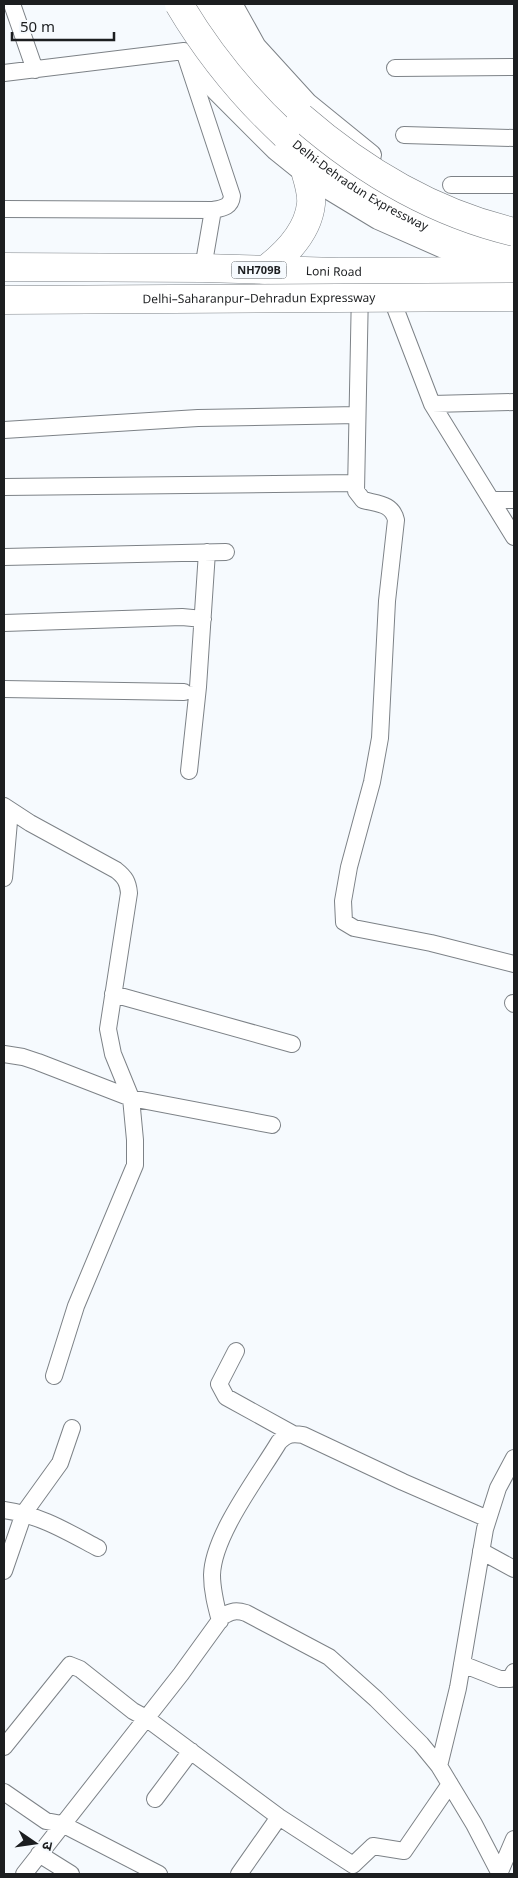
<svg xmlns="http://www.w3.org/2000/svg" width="518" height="1878" viewBox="0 0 518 1878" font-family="'Noto Sans','Noto Sans Devanagari',sans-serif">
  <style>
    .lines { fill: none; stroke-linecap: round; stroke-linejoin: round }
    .minor-casing { stroke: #7d8287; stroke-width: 18 }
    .tertiary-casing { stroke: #7d8287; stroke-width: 22 }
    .trunk-casing { stroke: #7d8287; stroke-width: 29 }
    .motorway-casing { stroke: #7d8287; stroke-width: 29 }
    .minor { stroke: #fff; stroke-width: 16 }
    .tertiary { stroke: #fff; stroke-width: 20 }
    .trunk { stroke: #fff; stroke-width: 28 }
    .motorway { stroke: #fff; stroke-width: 28 }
    .trunk-bridge-casing { stroke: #7d8287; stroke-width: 29; stroke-linecap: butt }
    .motorway-bridge-casing { stroke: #7d8287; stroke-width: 29; stroke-linecap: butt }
    .trunk-bridge { stroke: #fff; stroke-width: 28 }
    .motorway-bridge { stroke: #fff; stroke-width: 28 }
    .labels { text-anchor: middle; stroke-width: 4.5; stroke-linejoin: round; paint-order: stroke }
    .shield { fill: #f6fafe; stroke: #5d6063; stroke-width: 1 }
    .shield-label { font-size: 11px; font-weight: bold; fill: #1c1e20 }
    .street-label { font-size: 12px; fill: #1c1e20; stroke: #f6fafe }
  </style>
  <rect width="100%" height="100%" fill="#f6fafe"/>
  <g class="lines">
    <defs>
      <path id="minor" d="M 12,4 L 35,70
        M 395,68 L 514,67
        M 4,73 L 184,51 L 232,196 C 231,207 223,208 213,210 L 4,209
        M 404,135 L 514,138
        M 451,185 L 514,185
        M 203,268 L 213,210
        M 360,290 L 356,491 L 363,500 C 377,504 392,503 396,520 L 387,601 L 380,738 L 372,782 L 349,867 L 343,901 L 344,922 L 354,928 L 431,943 L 514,964
        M 389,292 L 432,404 L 514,537
        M 432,404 L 514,402
        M 4,430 L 198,418 L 357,415
        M 4,487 L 356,483
        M 491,500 L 514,500
        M 4,557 L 226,552
        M 4,623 L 182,617 L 203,619
        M 4,689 L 184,692
        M 189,771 L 198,687 L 207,552
        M 4,806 L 30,823 L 116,870 C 125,877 128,882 129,893 L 108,1029 L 113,1054 L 131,1098 L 135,1140 L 135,1165 L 76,1306 L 54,1376
        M 4,878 L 10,810
        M 113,994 L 292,1044
        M 513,1003 L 514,1004
        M 4,1054 L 23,1057 L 38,1062 L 131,1098 L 272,1125
        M 236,1351 L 219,1384 L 226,1397 L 293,1434
        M 4,1510 C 40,1515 66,1531 98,1548
        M 481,1551 L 514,1569
        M 4,1571 L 24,1513 L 60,1463 L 72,1428
        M 220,1621 C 216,1606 212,1591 212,1575 C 213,1535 258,1477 279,1442 C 287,1434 292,1433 303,1435 L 403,1482 L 488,1519
        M 462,1664 L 500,1679 L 510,1679 L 514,1672
        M 4,1747 L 70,1665 L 80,1669 L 133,1711 L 146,1718 L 279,1817 L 353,1865 L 373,1846 L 404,1851 L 450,1784
        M 439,1766 L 458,1688 L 485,1529 L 498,1488 L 514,1458
        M 4,1792 L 46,1821 L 62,1824 L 159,1874
        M 155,1799 L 191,1751
        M 39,1854 L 71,1874
        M 24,1874 L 181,1674 L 223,1616 C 232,1611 236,1610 246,1613 L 329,1657 L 376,1699 L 421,1744 L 439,1766 L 474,1824 L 500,1874
        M 239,1874 L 279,1817
        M 499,1874 L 514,1839"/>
      <path id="tertiary" d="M 232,4 L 256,47 L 307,103 L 371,155
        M 201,37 L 203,65 L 212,86 L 276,150 L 312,179 L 378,219 L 491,269"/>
      <g id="trunk">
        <path id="s1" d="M 4,267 L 203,268 L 338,272 L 514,271"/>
        <path d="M 265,270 C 286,254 308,232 311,204 C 312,194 309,184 306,174"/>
      </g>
      <g id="motorway">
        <path d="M 207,4 C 232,46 265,85 301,117"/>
        <path id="s2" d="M 285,135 C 352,193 428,236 514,257"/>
      </g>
    </defs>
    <use href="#minor" class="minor-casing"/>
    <use href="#tertiary" class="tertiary-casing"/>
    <use href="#trunk" class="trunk-casing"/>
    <use href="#motorway" class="motorway-casing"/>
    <use href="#minor" class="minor"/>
    <use href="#tertiary" class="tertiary"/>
    <use href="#trunk" class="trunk"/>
    <use href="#motorway" class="motorway"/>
    <defs>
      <g id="trunk-bridge">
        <path id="s3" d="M 4,300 L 514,297"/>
      </g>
      <path id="motorway-bridge" d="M 179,4 C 208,53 243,96 285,135
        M 301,117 C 363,171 434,213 514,232"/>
    </defs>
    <use href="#trunk-bridge" class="trunk-bridge-casing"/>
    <use href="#motorway-bridge" class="motorway-bridge-casing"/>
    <use href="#trunk-bridge" class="trunk-bridge"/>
    <use href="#motorway-bridge" class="motorway-bridge"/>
  </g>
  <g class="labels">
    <rect class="shield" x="231.5" y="261.5" width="55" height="17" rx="4"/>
    <g class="shield-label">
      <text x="259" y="274">NH709B</text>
    </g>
    <g class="street-label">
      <text dy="4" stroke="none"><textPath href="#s2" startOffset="91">Delhi-Dehradun Expressway</textPath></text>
      <text dy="4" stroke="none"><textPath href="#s1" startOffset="330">Loni Road</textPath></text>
      <text dy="4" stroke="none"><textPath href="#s3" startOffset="255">Delhi–Saharanpur–Dehradun Expressway</textPath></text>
    </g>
  </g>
  <rect width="518" height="1878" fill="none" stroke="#1c1e20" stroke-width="10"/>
  <g transform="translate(35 1843) rotate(103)" stroke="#f6fafe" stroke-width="4" paint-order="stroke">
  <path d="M0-4L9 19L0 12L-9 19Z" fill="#1c1e20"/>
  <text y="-8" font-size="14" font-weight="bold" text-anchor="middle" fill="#1c1e20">उ</text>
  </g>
  <path d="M12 32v8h102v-8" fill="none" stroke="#1c1e20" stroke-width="2.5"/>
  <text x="20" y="32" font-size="15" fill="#1c1e20" stroke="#f6fafe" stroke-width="4" paint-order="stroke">50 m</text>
</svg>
